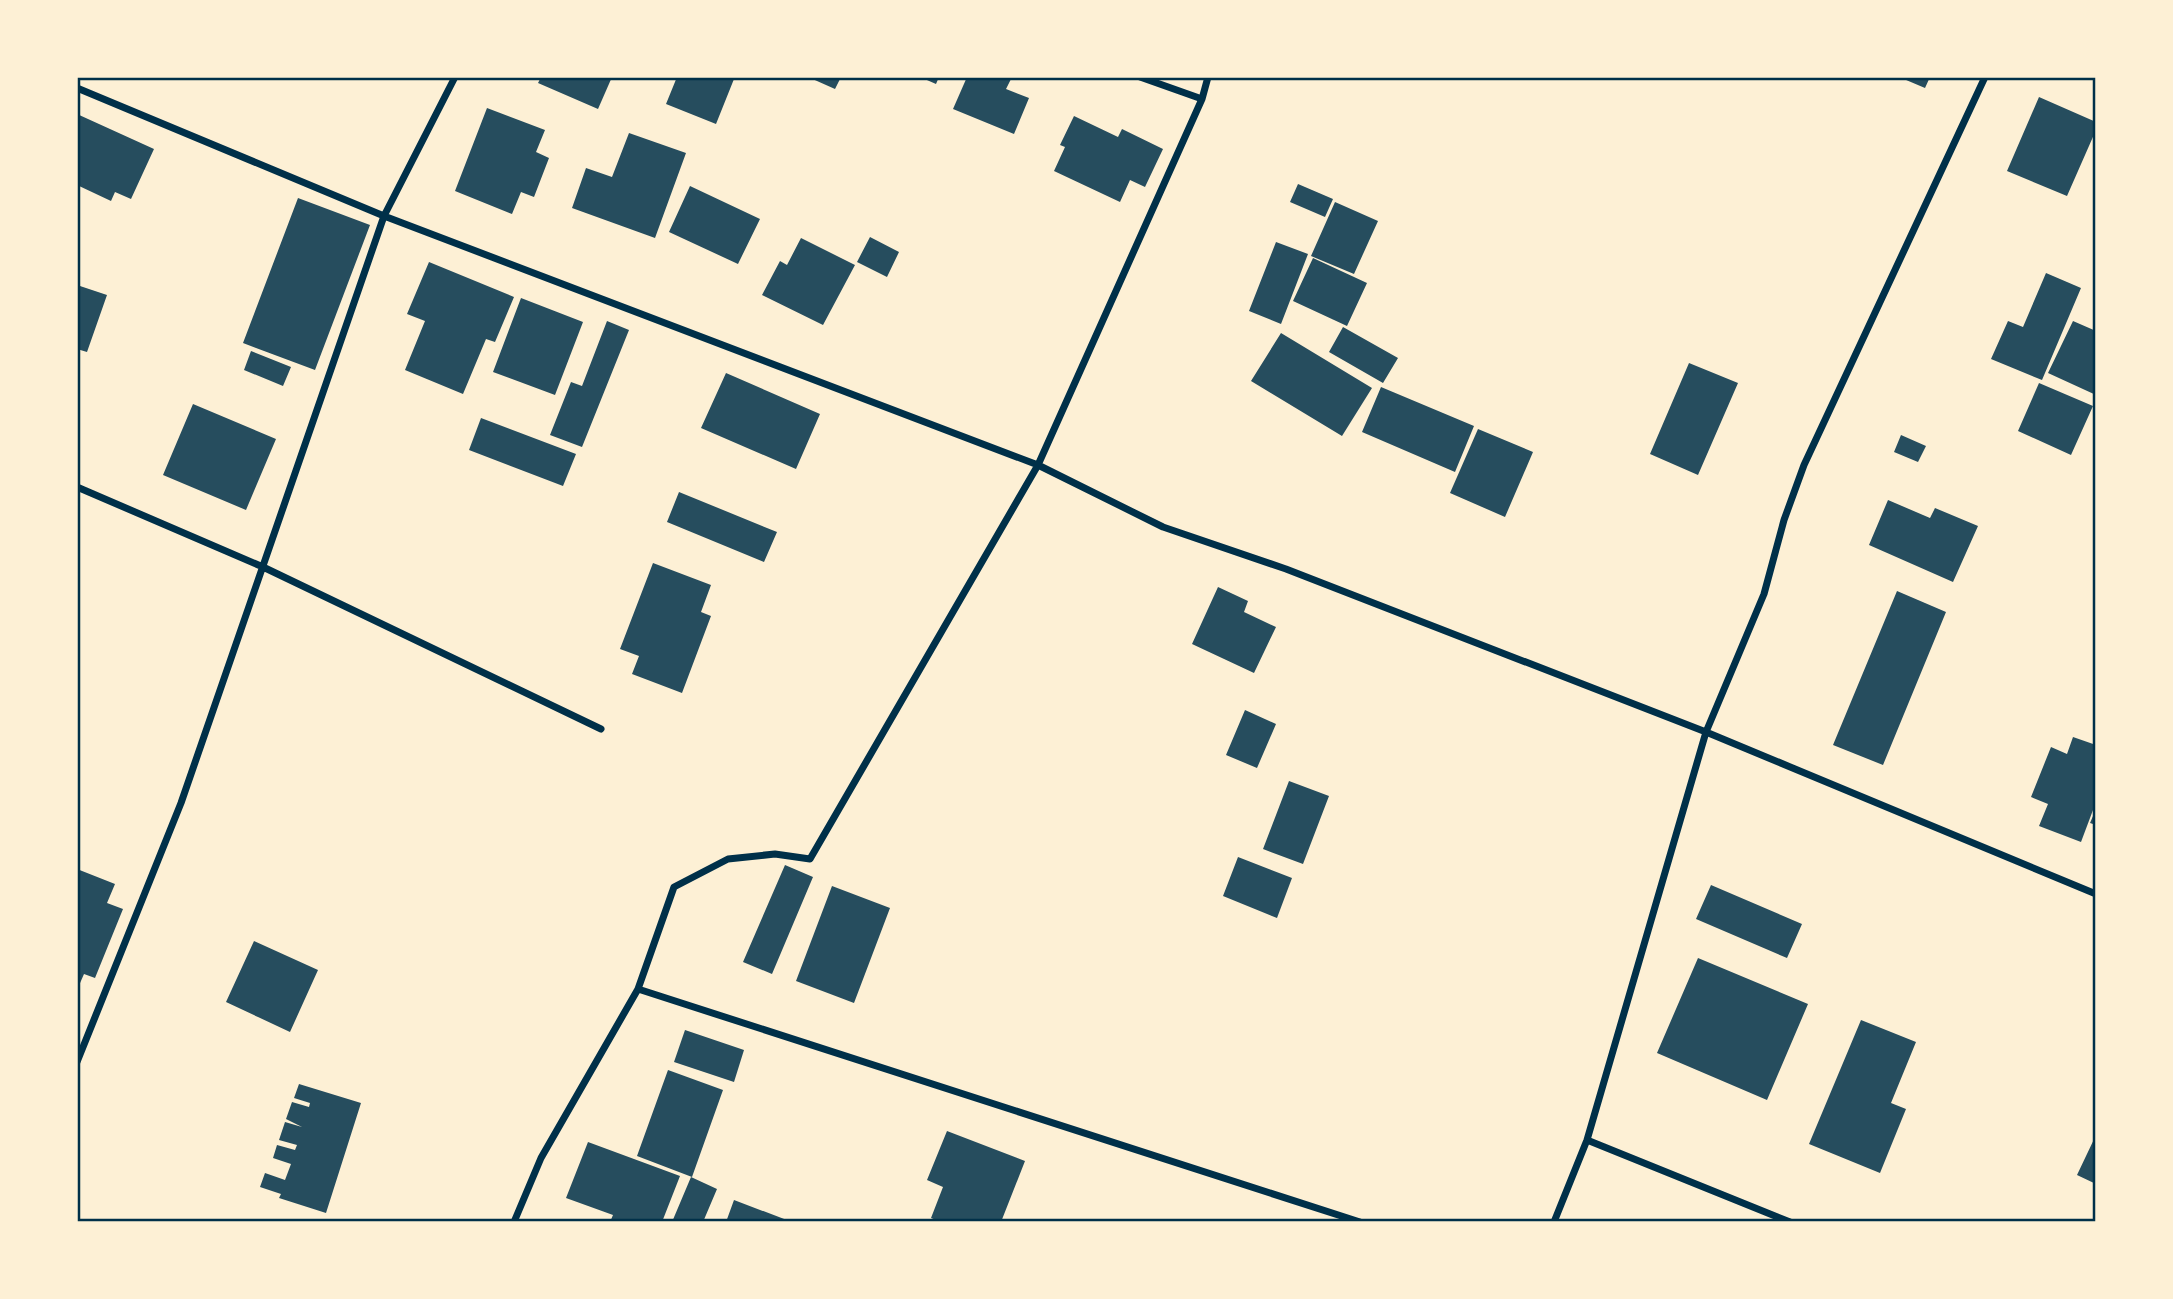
<svg xmlns="http://www.w3.org/2000/svg" width="2173" height="1299" viewBox="0 0 2173 1299" font-family="'Sofia Sans Condensed',sans-serif">
  <style>
    .building { fill: #264d5e }
    .lines { fill: none; stroke-linecap: round; stroke-linejoin: round }
    .minor { stroke: #003049; stroke-width: 7 }
    .neatline { fill: none; stroke: #003049; stroke-width: 2.5 }
  </style>
  <rect width="100%" height="100%" fill="#fdf0d5"/>
  <path class="building" d="M 541,77 L 612,77 L 598,109 L 538,83 Z
    M 677,77 L 734,79 L 716,124 L 666,104 Z
    M 808,77 L 841,77 L 835,89 Z
    M 920,77 L 939,77 L 936,84 Z
    M 967,77 L 1012,77 L 1006,89 L 1029,98 L 1014,134 L 953,109 Z
    M 1899,77 L 1930,77 L 1925,88 Z
    M 2039,97 L 2096,122 L 2096,130 L 2067,196 L 2007,171 Z
    M 487,108 L 545,130 L 536,152 L 549,158 L 534,197 L 521,192 L 512,214 L 455,191 Z
    M 77,114 L 154,149 L 131,199 L 115,192 L 111,201 L 77,185 Z
    M 1074,116 L 1118,137 L 1122,129 L 1163,149 L 1145,187 L 1130,180 L 1120,202 L 1054,171 L 1065,147 L 1060,145 Z
    M 629,133 L 686,153 L 655,238 L 572,208 L 586,168 L 612,177 Z
    M 1298,184 L 1333,199 L 1325,217 L 1290,202 Z
    M 690,186 L 760,219 L 738,264 L 669,232 Z
    M 298,198 L 370,225 L 315,370 L 243,343 Z
    M 1335,202 L 1378,221 L 1354,274 L 1311,256 Z
    M 870,237 L 899,252 L 887,277 L 857,262 Z
    M 801,238 L 855,265 L 823,325 L 762,295 L 780,261 L 787,265 Z
    M 1276,242 L 1308,254 L 1281,324 L 1249,311 Z
    M 1313,258 L 1367,283 L 1347,326 L 1293,301 Z
    M 429,262 L 514,297 L 495,342 L 486,339 L 463,394 L 405,370 L 425,321 L 407,314 Z
    M 2046,273 L 2081,288 L 2042,380 L 1991,359 L 2008,321 L 2023,327 Z
    M 77,285 L 107,295 L 87,352 L 77,349 Z
    M 521,298 L 583,322 L 555,395 L 493,372 Z
    M 607,321 L 629,330 L 582,447 L 550,435 L 571,382 L 582,386 Z
    M 2073,321 L 2096,331 L 2096,395 L 2048,373 Z
    M 1343,327 L 1398,358 L 1383,383 L 1329,352 Z
    M 1281,333 L 1372,388 L 1342,436 L 1251,381 Z
    M 251,351 L 291,367 L 283,386 L 244,370 Z
    M 1689,363 L 1738,383 L 1698,475 L 1650,454 Z
    M 726,373 L 820,414 L 796,469 L 701,428 Z
    M 2039,383 L 2093,406 L 2071,455 L 2018,431 Z
    M 1381,387 L 1474,426 L 1455,472 L 1362,432 Z
    M 193,404 L 276,439 L 246,510 L 163,475 Z
    M 481,418 L 576,454 L 563,486 L 469,450 Z
    M 1478,429 L 1533,452 L 1505,517 L 1450,493 Z
    M 1901,435 L 1926,446 L 1918,462 L 1894,452 Z
    M 679,492 L 777,532 L 764,562 L 667,522 Z
    M 1888,500 L 1930,518 L 1935,508 L 1978,526 L 1953,582 L 1869,545 Z
    M 653,563 L 711,585 L 701,612 L 711,616 L 682,693 L 632,674 L 639,656 L 620,649 Z
    M 1218,587 L 1248,601 L 1244,612 L 1276,627 L 1254,673 L 1192,644 Z
    M 1897,591 L 1946,612 L 1883,765 L 1833,745 Z
    M 1245,710 L 1276,724 L 1257,768 L 1226,755 Z
    M 2073,737 L 2096,745 L 2096,802 L 2081,842 L 2039,826 L 2048,804 L 2031,797 L 2051,747 L 2067,754 Z
    M 1289,781 L 1329,796 L 1303,864 L 1263,849 Z
    M 2096,809 L 2096,825 L 2090,823 Z
    M 1238,857 L 1292,878 L 1277,918 L 1223,896 Z
    M 785,865 L 813,877 L 772,974 L 743,962 Z
    M 77,869 L 115,884 L 107,903 L 123,909 L 95,978 L 84,974 L 77,990 Z
    M 1711,885 L 1802,924 L 1787,958 L 1696,919 Z
    M 832,886 L 890,908 L 854,1003 L 796,981 Z
    M 254,941 L 318,970 L 290,1032 L 226,1002 Z
    M 1698,958 L 1808,1004 L 1767,1100 L 1657,1053 Z
    M 1861,1020 L 1916,1042 L 1891,1103 L 1906,1109 L 1880,1173 L 1809,1144 Z
    M 685,1030 L 744,1050 L 734,1082 L 674,1062 Z
    M 668,1070 L 723,1090 L 692,1177 L 637,1156 Z
    M 299,1084 L 361,1103 L 326,1213 L 279,1198 L 281,1194 L 260,1187 L 265,1173 L 285,1180 L 291,1164 L 273,1158 L 277,1145 L 295,1150 L 297,1145 L 279,1140 L 285,1122 L 302,1127 L 286,1119 L 292,1102 L 309,1107 L 310,1103 L 294,1098 Z
    M 947,1131 L 1025,1161 L 1001,1222 L 941,1222 L 931,1218 L 943,1187 L 927,1180 Z
    M 2096,1135 L 2096,1184 L 2077,1175 Z
    M 588,1142 L 680,1176 L 662,1222 L 610,1222 L 613,1215 L 566,1198 Z
    M 691,1177 L 717,1189 L 703,1222 L 672,1222 Z
    M 734,1200 L 792,1222 L 726,1222 Z"/>
  <g class="lines">
    <path class="minor" d="M 1140,77 L 1202,99
      M 77,88 L 384,216 L 1038,465 L 1163,527 L 1286,569 L 1706,732 L 2096,894
      M 77,487 L 263,567 L 601,729
      M 638,989 L 1360,1222
      M 77,1062 L 181,803 L 384,216 L 455,77
      M 1587,1140 L 1790,1222
      M 514,1222 L 541,1158 L 638,989 L 674,887 L 728,859 L 775,854 L 810,859 L 1038,465 L 1202,99 L 1208,77
      M 1554,1222 L 1587,1140 L 1706,732 L 1764,594 L 1784,520 L 1804,465 L 1985,77"/>
  </g>
  <rect width="2173" height="1299" fill="none" stroke="#fdf0d5" stroke-width="158"/>
  <rect x="79" y="79" width="2015" height="1141" class="neatline"/>
</svg>
